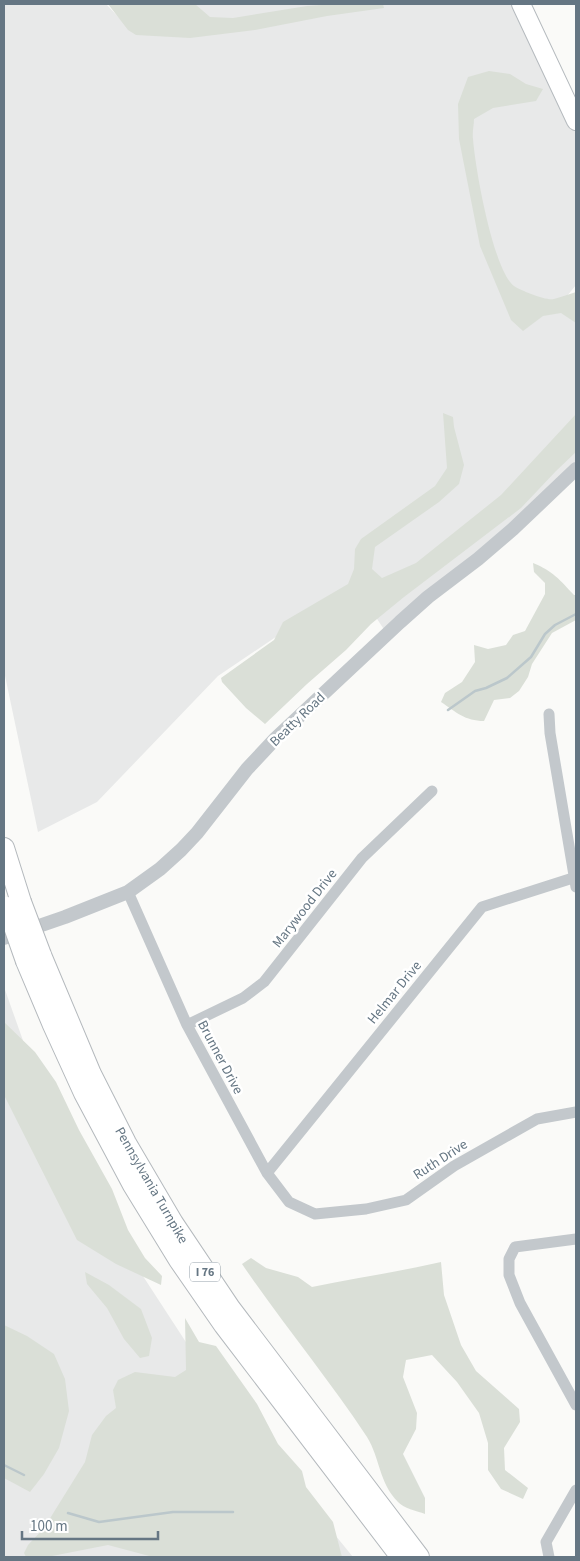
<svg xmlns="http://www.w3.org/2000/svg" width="580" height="1561" viewBox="0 0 580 1561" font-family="'Source Sans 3',sans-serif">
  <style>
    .built { fill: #e8e9e9 }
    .green { fill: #dadfd7 }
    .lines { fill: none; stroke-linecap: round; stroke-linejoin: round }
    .stream { stroke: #bbc7cb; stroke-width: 2.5 }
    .primary-casing { stroke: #b5babe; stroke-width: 20 }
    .motorway-casing { stroke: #b4b9bd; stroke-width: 22 }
    .minor { stroke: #c3c8cc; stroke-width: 11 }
    .tertiary { stroke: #c3c8cc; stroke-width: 14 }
    .primary { stroke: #fff; stroke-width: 18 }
    .motorway { stroke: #fff; stroke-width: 20 }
    .motorway-bridge-casing { stroke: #b4b9bd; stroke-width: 22; stroke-linecap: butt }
    .motorway-bridge { stroke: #fff; stroke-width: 20 }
    .labels { text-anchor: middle; stroke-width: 5; stroke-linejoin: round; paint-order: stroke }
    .shield { fill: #fff; stroke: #939fa8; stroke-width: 1 }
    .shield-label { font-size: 12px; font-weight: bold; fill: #657683 }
    .street-label { font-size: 14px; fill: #657683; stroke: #fff }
  </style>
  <rect width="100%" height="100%" fill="#fafaf8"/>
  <path class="built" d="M 4,4 L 106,4 L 124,23 L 179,4 L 521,4 L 576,121 L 576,285 L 567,296 L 576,305 L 576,469 L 387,634 L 354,584 L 218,676 L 97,802 L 38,832 L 4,671 Z
    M 4,987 L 42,1094 L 111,1227 L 195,1356 L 279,1466 L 353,1557 L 4,1557 Z"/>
  <path class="green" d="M 108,4 L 195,4 L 210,17 L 233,18 L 307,6 L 335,4 L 383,4 L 384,8 L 327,16 L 255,30 L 190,38 L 136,35 L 128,30 Z
    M 489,71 L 510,74 L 526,84 L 543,89 L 536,101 L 493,108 L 474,119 C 474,126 472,132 473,139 C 475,167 493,270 514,286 C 522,291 546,301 554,299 C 562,297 569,294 576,292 L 576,323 L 561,313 L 543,316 L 523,331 L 511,320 L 480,246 L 459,139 L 458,104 L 468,77 Z
    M 443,413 L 453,417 L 454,427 L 464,465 L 459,484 L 439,502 L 375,547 L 372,569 L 382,578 L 416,563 L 501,495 L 576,414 L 576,452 L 556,471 L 521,508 L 404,597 L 371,624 L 346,650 L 307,684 L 265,724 L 246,708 L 222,682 L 221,678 L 274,640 L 283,622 L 348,584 L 354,569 L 355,549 L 361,539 L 435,486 L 447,468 Z
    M 533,563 C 553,571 560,580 574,595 L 576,595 L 576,620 L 552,633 L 532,664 L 528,677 L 519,691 L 510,698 L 494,700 L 484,721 C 465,721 456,712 441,702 L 445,693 L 462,682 L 475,662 L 474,645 L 488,649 L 506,645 L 513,635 L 525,631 L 545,594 L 545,583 L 534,572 Z
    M 4,1022 L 35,1052 L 56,1082 L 79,1130 L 112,1189 L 128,1230 L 145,1258 L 162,1276 L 161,1285 L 116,1264 L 77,1240 L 4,1095 Z
    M 251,1258 L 266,1268 L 298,1277 L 312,1287 C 355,1278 398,1272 441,1262 L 444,1295 L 461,1345 L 476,1371 L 519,1409 L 520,1422 L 504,1448 L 505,1470 L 528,1488 L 523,1499 L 501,1489 L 488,1470 L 488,1443 L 479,1413 L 457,1382 L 432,1355 L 406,1360 L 403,1377 L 417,1413 L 416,1429 L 403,1454 L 425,1498 L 425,1514 C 417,1511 403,1508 398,1502 C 379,1483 380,1458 367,1437 C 328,1378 282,1323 242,1264 Z
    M 85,1272 L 109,1285 L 141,1309 L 152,1338 L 149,1356 L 140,1358 L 124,1339 L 107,1308 L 87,1284 Z
    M 185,1318 L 199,1342 L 216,1346 L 257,1404 L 278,1444 L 302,1471 L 306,1487 L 333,1522 L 342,1557 L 153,1557 L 108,1545 L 47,1557 L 26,1557 L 24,1553 L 28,1545 L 44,1528 L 85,1462 L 92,1435 L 106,1416 L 116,1408 L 113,1390 L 118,1380 L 135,1372 L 175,1377 L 186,1370 Z
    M 4,1325 L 27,1336 L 54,1354 L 65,1379 L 69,1411 L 59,1448 L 44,1474 L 30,1492 L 4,1478 Z"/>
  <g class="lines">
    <path class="stream" d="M 448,710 L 475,691 L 486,688 L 507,678 L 531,657 L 545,634 L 555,625 L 576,614
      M 4,1465 L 24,1475
      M 68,1513 L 99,1522 L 173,1512 L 233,1512"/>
    <defs>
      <path id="primary" d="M 521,4 L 576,121"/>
      <path id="motorway" d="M 4,848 L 21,902
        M 41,955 L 91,1074 L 126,1143 L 173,1223 L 230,1308 L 419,1557
        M 26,961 L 53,1025 L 84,1093 L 133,1185 L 179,1260 L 224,1325 L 401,1557"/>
    </defs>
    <use href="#primary" class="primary-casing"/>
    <use href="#motorway" class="motorway-casing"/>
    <path class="minor" d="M 549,714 L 550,733 L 576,887
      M 128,892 L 187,1025 L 267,1173 L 289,1202 L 315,1214 L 366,1209 L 406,1200 L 454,1166 L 537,1119 L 576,1112
      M 187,1025 L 243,998 L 264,982 L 362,858 L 432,791
      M 267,1173 L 482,907 L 576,877
      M 576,1239 L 515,1247 L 509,1259 L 509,1275 L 520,1303 L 576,1405
      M 549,1557 L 546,1542 L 576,1490"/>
    <path class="tertiary" d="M 4,938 L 65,917 L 128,892 L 160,869 L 181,850 L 197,833 L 247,769 L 276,738 L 400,622 L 428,597 L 478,559 L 513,529 L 576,469"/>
    <use href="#primary" class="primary"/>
    <use href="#motorway" class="motorway"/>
    <defs>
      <path id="motorway-bridge" d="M 21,902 L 41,955
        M 7,907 L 26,961"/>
    </defs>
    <use href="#motorway-bridge" class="motorway-bridge-casing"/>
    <use href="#motorway-bridge" class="motorway-bridge"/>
  </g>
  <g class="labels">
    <rect class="shield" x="190" y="1262.5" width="30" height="19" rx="4"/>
    <g class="shield-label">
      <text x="205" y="1276">I 76</text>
    </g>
    <g class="street-label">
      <text transform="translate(297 719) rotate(-44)" y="5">Beatty Road</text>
      <text transform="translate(304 908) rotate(-52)" y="5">Marywood Drive</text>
      <text transform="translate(394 992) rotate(-51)" y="5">Helmar Drive</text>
      <text transform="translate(221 1057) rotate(62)" y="5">Brunner Drive</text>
      <text transform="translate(440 1159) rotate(-33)" y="5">Ruth Drive</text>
      <text transform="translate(152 1185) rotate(60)" y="5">Pennsylvania Turnpike</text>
    </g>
  </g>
  <rect width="580" height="1561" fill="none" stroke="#657683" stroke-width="10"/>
  <path d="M22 1531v8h136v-8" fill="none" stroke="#657683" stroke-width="2.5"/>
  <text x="30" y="1531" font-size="15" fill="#657683" stroke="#ffffff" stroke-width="4" paint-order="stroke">100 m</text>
</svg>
